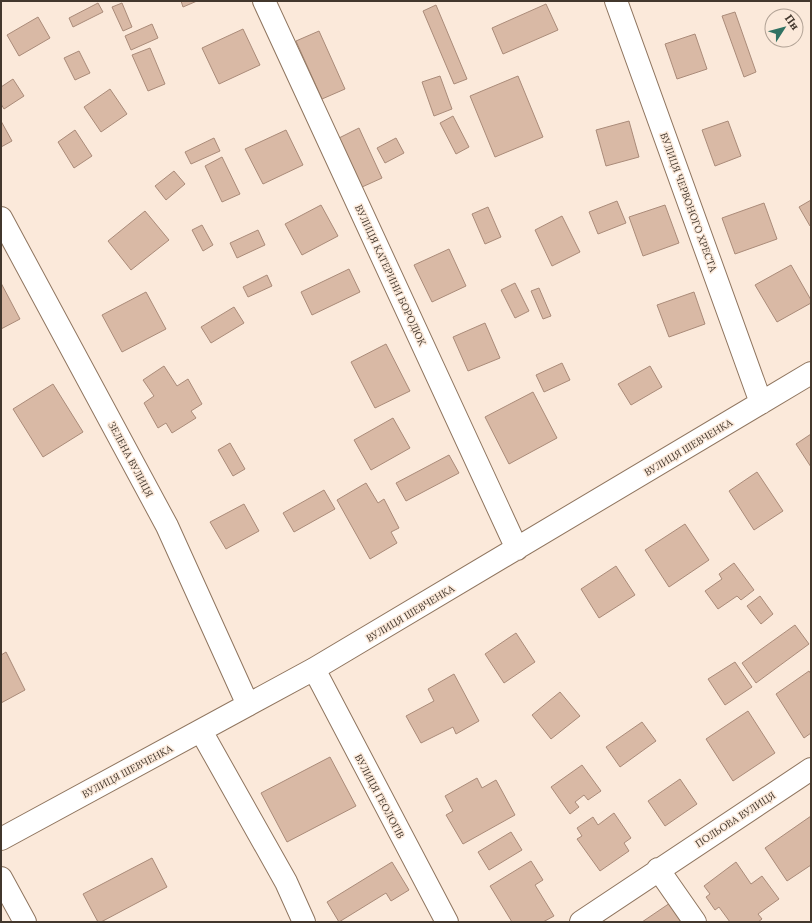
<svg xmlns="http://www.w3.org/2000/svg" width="812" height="923" viewBox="0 0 812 923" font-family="Lora,serif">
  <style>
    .building { fill: #d9b9a5; stroke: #aa8b79 }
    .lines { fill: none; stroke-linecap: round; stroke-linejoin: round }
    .minor-casing { stroke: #8f755f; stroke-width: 24 }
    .minor { stroke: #fff; stroke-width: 22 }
    .labels { text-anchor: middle; stroke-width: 3; stroke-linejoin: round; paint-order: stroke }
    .street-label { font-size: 10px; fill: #42372d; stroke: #fbe9da }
  </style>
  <rect width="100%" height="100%" fill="#fbe9da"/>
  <path class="building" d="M 181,1 L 197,1 L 183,7 Z
    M 98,3 L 103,12 L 73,27 L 69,18 Z
    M 122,3 L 132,27 L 123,31 L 112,7 Z
    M 546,4 L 558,30 L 503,54 L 492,28 Z
    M 436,5 L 467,79 L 454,84 L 423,11 Z
    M 735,12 L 756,72 L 744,77 L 722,16 Z
    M 38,17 L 50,38 L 19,56 L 7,35 Z
    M 152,24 L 158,38 L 131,50 L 125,36 Z
    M 243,29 L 260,65 L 219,84 L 202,48 Z
    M 319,31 L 345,89 L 322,99 L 296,41 Z
    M 695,34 L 707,69 L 677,79 L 665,44 Z
    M 150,48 L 165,84 L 148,91 L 132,55 Z
    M 79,51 L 90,73 L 75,80 L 64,58 Z
    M 440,76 L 452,109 L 434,116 L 422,82 Z
    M 518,76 L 543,137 L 495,157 L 470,96 Z
    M 13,79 L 24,96 L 4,109 L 1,104 L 1,87 Z
    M 110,89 L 127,114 L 101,132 L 84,107 Z
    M 453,116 L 469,147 L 456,154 L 440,123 Z
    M 1,121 L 12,141 L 1,147 Z
    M 629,121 L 639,157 L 606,166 L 596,130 Z
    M 728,121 L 741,156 L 715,166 L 702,130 Z
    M 359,128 L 382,178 L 362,187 L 339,138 Z
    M 75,130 L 92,156 L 74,168 L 58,142 Z
    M 286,130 L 303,165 L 263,184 L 245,149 Z
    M 214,138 L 220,151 L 191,164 L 185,152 Z
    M 396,138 L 404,153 L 385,163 L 377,148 Z
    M 222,157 L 240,194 L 222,202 L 205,166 Z
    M 174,171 L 185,184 L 166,200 L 155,186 Z
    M 811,200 L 811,226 L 810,226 L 799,207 Z
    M 617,201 L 626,223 L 598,234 L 589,212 Z
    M 764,203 L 777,239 L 735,254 L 722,218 Z
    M 321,205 L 338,236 L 302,255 L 285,224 Z
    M 665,205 L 679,243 L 643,256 L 629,217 Z
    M 488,207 L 501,237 L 485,244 L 472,214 Z
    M 145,211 L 169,240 L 131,270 L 108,241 Z
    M 562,216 L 580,252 L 552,266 L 535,230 Z
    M 202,225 L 213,245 L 203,251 L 192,230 Z
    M 258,230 L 265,245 L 237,258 L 230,243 Z
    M 449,249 L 466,286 L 432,302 L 414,265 Z
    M 791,265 L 811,300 L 811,303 L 777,322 L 755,285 Z
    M 349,269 L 360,292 L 312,315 L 301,292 Z
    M 267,275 L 272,286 L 248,297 L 243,287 Z
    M 1,283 L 20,319 L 1,329 Z
    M 515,283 L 529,311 L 515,318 L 501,290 Z
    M 539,288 L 551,316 L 543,319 L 531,291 Z
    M 146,292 L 166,329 L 122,352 L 102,315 Z
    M 694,292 L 705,324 L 669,337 L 657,305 Z
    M 234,307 L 244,323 L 211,343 L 201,327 Z
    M 485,323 L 500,358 L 468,371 L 453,337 Z
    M 386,344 L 410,391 L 375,408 L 351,362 Z
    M 562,363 L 570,380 L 544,392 L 536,375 Z
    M 164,366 L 177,386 L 188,379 L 202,404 L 191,411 L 196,418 L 172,433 L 166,423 L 158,428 L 144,403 L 154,396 L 143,380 Z
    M 650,366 L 662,387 L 631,405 L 618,384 Z
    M 53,384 L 83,432 L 43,457 L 13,409 Z
    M 533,392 L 557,438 L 509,464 L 485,417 Z
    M 393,418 L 410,448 L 371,470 L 354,440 Z
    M 811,434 L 811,467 L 796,444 Z
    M 230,443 L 245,469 L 233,476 L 218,450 Z
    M 449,455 L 459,473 L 406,501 L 396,483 Z
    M 757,472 L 783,511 L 754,530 L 729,491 Z
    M 366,483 L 378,503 L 384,499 L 399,528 L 391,532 L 397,543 L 370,559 L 337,500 Z
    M 324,490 L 335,509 L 294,532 L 283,513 Z
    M 244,504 L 259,531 L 226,549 L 210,522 Z
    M 685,524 L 709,560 L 669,587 L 645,550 Z
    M 734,563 L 754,590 L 741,600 L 737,596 L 718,609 L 705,591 L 722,579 L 719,574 Z
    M 616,566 L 635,595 L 599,618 L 581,589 Z
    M 760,596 L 773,614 L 761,624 L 747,606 Z
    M 795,625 L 809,644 L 756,683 L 742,663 Z
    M 516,633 L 535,662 L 504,683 L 485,654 Z
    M 6,652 L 25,690 L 1,703 L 1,655 Z
    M 735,662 L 752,687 L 725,705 L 708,679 Z
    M 809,671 L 811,674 L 811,733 L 804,738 L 776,694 Z
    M 454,674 L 479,721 L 456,734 L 453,727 L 421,743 L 406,716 L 434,701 L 428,689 Z
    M 560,692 L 580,716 L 551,739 L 532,715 Z
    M 748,711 L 775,753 L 733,781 L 706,739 Z
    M 642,722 L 656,741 L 620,767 L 606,747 Z
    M 330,757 L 356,806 L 287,842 L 261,793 Z
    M 582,765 L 601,791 L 588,800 L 584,795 L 575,802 L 579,807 L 570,814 L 551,787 Z
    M 477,778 L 482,788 L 496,780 L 515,815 L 463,844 L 446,815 L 453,811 L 445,796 Z
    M 680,779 L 697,804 L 665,826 L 648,801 Z
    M 614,813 L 631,838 L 624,843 L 629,851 L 600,871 L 577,839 L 582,836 L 577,828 L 593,817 L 598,825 Z
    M 811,816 L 811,865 L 787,881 L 765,848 Z
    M 511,832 L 522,850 L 489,870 L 478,852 Z
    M 152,858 L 167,887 L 101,922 L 98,922 L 83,894 Z
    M 531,861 L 543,880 L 535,885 L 554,916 L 543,922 L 512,922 L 490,886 Z
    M 392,862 L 409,890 L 391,901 L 386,893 L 339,922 L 327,902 Z
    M 736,862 L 751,884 L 762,876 L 779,899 L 758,914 L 762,919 L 758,922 L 730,922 L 719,907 L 715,910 L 706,897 L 710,894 L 704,886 Z
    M 670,903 L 683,922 L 642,922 Z"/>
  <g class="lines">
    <defs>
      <path id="minor" d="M 264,1 L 517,549
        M 616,1 L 761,403
        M 1,218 L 167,526 L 248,705
        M 314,669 L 447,922
        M 201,731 L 286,882 L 304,922
        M 1,839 L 314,669 L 811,373
        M 658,869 L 695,922
        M 1,878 L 25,922
        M 581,922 L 811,769"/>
    </defs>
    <use href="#minor" class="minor-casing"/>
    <use href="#minor" class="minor"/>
  </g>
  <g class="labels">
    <g class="street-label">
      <text transform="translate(689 202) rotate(70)" y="4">ВУЛИЦЯ ЧЕРВОНОГО ХРЕСТА</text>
      <text transform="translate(391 275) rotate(65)" y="4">ВУЛИЦЯ КАТЕРИНИ БОРОДЮК</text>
      <text transform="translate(688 447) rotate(-31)" y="4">ВУЛИЦЯ ШЕВЧЕНКА</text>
      <text transform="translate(131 459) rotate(62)" y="4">ЗЕЛЕНА ВУЛИЦЯ</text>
      <text transform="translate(410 613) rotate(-31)" y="4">ВУЛИЦЯ ШЕВЧЕНКА</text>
      <text transform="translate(127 771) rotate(-28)" y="4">ВУЛИЦЯ ШЕВЧЕНКА</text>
      <text transform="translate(380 796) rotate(62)" y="4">ВУЛИЦЯ ГЕОЛОГІВ</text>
      <text transform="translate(735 819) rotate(-33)" y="4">ПОЛЬОВА ВУЛИЦЯ</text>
    </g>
  </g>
  <rect width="812" height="923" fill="none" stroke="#42372d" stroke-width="4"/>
  <g transform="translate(784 28) rotate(54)"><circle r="19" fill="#fbe9da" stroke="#b1a295"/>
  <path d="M0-3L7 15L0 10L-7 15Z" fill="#307263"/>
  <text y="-6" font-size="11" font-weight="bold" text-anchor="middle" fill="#42372d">Пн</text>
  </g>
</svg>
